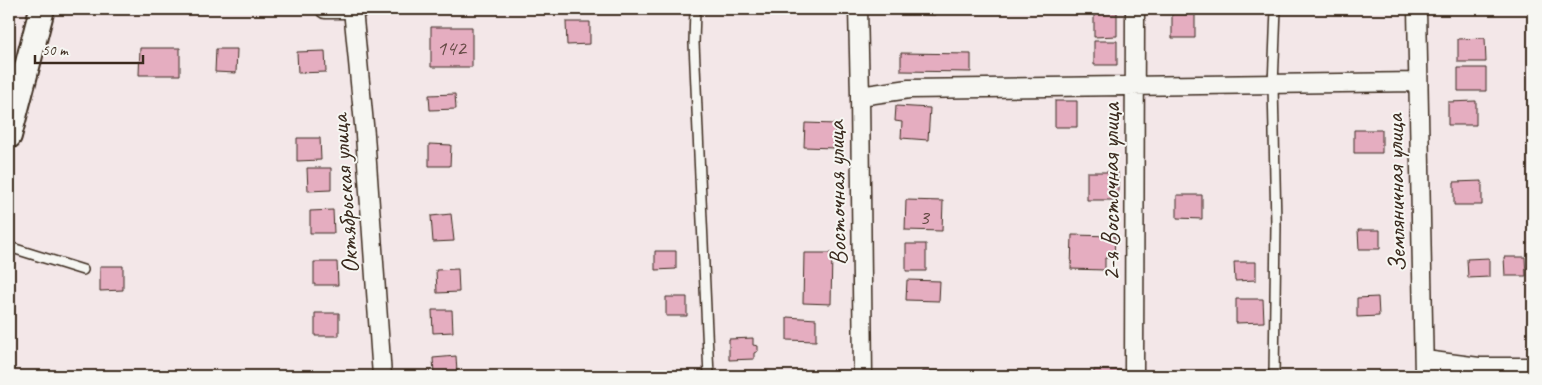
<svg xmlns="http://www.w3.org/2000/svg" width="1542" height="385" viewBox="0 0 1542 385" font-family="Caveat,sans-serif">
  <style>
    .building { fill: #e5adc0; stroke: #3b2a1e }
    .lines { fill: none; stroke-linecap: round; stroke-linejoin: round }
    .lane-casing { stroke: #3b2a1e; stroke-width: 12 }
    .street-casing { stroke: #3b2a1e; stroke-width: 21 }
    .secondary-casing { stroke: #3b2a1e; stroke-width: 28 }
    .lane { stroke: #f6f6f2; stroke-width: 9 }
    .street { stroke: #f6f6f2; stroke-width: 18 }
    .secondary { stroke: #f6f6f2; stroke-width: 24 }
    .labels { text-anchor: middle; stroke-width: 4; stroke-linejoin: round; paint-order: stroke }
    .number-label { font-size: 22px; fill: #664b46 }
    .street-label { font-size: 25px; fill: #3b2a1e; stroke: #f6f6f2 }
  </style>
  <rect width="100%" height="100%" fill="#f3e7e8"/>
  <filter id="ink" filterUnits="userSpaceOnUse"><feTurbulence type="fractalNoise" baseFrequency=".02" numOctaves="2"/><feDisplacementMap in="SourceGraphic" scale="10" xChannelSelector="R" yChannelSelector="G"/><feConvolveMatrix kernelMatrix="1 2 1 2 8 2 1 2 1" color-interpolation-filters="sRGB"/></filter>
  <g filter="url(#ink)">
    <path class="building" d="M 907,9 L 935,9 L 935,15 L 907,14 Z
      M 1117,12 L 1117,36 L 1094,37 L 1094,13 Z
      M 1172,14 L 1195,14 L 1195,38 L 1172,38 Z
      M 566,22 L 590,22 L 590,44 L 567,45 Z
      M 431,27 L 472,27 L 472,67 L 431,67 Z
      M 1485,38 L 1486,62 L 1458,62 L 1458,39 Z
      M 1094,41 L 1117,41 L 1117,65 L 1094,65 Z
      M 140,48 L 180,48 L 180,75 L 139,75 Z
      M 216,49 L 237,49 L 236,73 L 215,72 Z
      M 325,51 L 326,72 L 298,73 L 297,52 Z
      M 901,53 L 971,54 L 971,72 L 901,71 Z
      M 1458,68 L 1486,68 L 1486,91 L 1458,91 Z
      M 455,94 L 456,109 L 430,110 L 429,95 Z
      M 1055,101 L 1077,101 L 1077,127 L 1055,127 Z
      M 1476,101 L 1476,125 L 1448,125 L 1448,102 Z
      M 896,106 L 930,108 L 928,140 L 901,138 L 902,122 L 895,121 Z
      M 805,123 L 835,124 L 834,148 L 804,147 Z
      M 1354,130 L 1382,130 L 1382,153 L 1354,153 Z
      M 297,138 L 320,138 L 321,160 L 297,161 Z
      M 429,144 L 451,145 L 450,166 L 429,166 Z
      M 307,168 L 331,168 L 331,190 L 308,191 Z
      M 1087,172 L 1118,172 L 1118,200 L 1087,200 Z
      M 1482,181 L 1482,205 L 1454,205 L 1454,182 Z
      M 1177,195 L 1202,195 L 1202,219 L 1177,218 Z
      M 906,200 L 943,201 L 942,231 L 905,230 Z
      M 333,210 L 334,233 L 310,233 L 310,211 Z
      M 451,214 L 454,241 L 433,242 L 431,216 Z
      M 1358,230 L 1380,230 L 1380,249 L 1359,249 Z
      M 1072,235 L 1115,236 L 1114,258 L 1105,258 L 1105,270 L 1071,269 Z
      M 906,244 L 926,244 L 926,271 L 906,271 Z
      M 655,251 L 676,251 L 676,269 L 655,270 Z
      M 804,253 L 832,253 L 831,304 L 803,303 Z
      M 1504,257 L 1525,257 L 1526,276 L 1505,276 Z
      M 1489,258 L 1489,277 L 1468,278 L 1467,259 Z
      M 314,262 L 337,262 L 338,285 L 314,285 Z
      M 1234,262 L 1256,262 L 1256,280 L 1235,281 Z
      M 100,266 L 123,266 L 123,290 L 100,291 Z
      M 458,269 L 459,292 L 437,293 L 436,270 Z
      M 907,280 L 940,281 L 939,301 L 906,300 Z
      M 666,297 L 687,297 L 687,316 L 666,316 Z
      M 1378,297 L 1379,316 L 1357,317 L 1357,298 Z
      M 1236,299 L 1263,299 L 1264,322 L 1236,323 Z
      M 432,310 L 452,310 L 453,332 L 433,333 Z
      M 315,313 L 339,313 L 339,336 L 315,336 Z
      M 787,317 L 816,319 L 816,341 L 787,340 Z
      M 753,338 L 753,345 L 758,346 L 758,351 L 754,353 L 754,359 L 729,360 L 729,339 Z
      M 456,356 L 457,373 L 434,374 L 433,358 Z
      M 1094,370 L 1122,370 L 1123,376 L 1094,376 Z
      M 922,371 L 949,371 L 949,376 L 922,376 Z"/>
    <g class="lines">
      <defs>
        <path id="lane" d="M 695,9 L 694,43 L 709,376
          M 9,247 L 83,270
          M 1274,376 L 1276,225 L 1273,85 L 1276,9"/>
        <path id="street" d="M 325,9 L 359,9
          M 353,9 L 365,135 L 382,376
          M 858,9 L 860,96 L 863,376
          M 1417,9 L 1424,376
          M 860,96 L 909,89 L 1417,82
          M 1425,360 L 1479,367 L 1533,367
          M 1134,376 L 1135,9"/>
        <path id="secondary" d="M 9,136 L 42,9"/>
      </defs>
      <use href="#lane" class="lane-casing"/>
      <use href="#street" class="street-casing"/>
      <use href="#secondary" class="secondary-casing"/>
      <use href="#lane" class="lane"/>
      <use href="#street" class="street"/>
      <use href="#secondary" class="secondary"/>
    </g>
  </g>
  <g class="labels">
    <g class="number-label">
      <text x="451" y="55">142</text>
      <text x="924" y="224">3</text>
    </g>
    <g class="street-label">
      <text transform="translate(1110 192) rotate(-90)" y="9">2-я Восточная улица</text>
      <text transform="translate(836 193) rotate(-91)" y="9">Восточная улица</text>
      <text transform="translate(1395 193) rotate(-91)" y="9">Земляничная улица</text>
      <text transform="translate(344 194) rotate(-94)" y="9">Октябрьская улица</text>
    </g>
  </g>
  <rect width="1542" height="385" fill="none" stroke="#f6f6f2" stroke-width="30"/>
  <rect x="15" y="15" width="1512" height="355" fill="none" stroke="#3b2a1e" stroke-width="2" filter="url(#ink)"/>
  <path d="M35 55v8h108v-8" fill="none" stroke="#3b2a1e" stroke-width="2.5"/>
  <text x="42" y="55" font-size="15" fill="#3b2a1e" stroke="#f6f6f2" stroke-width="4" paint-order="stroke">50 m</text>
</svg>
